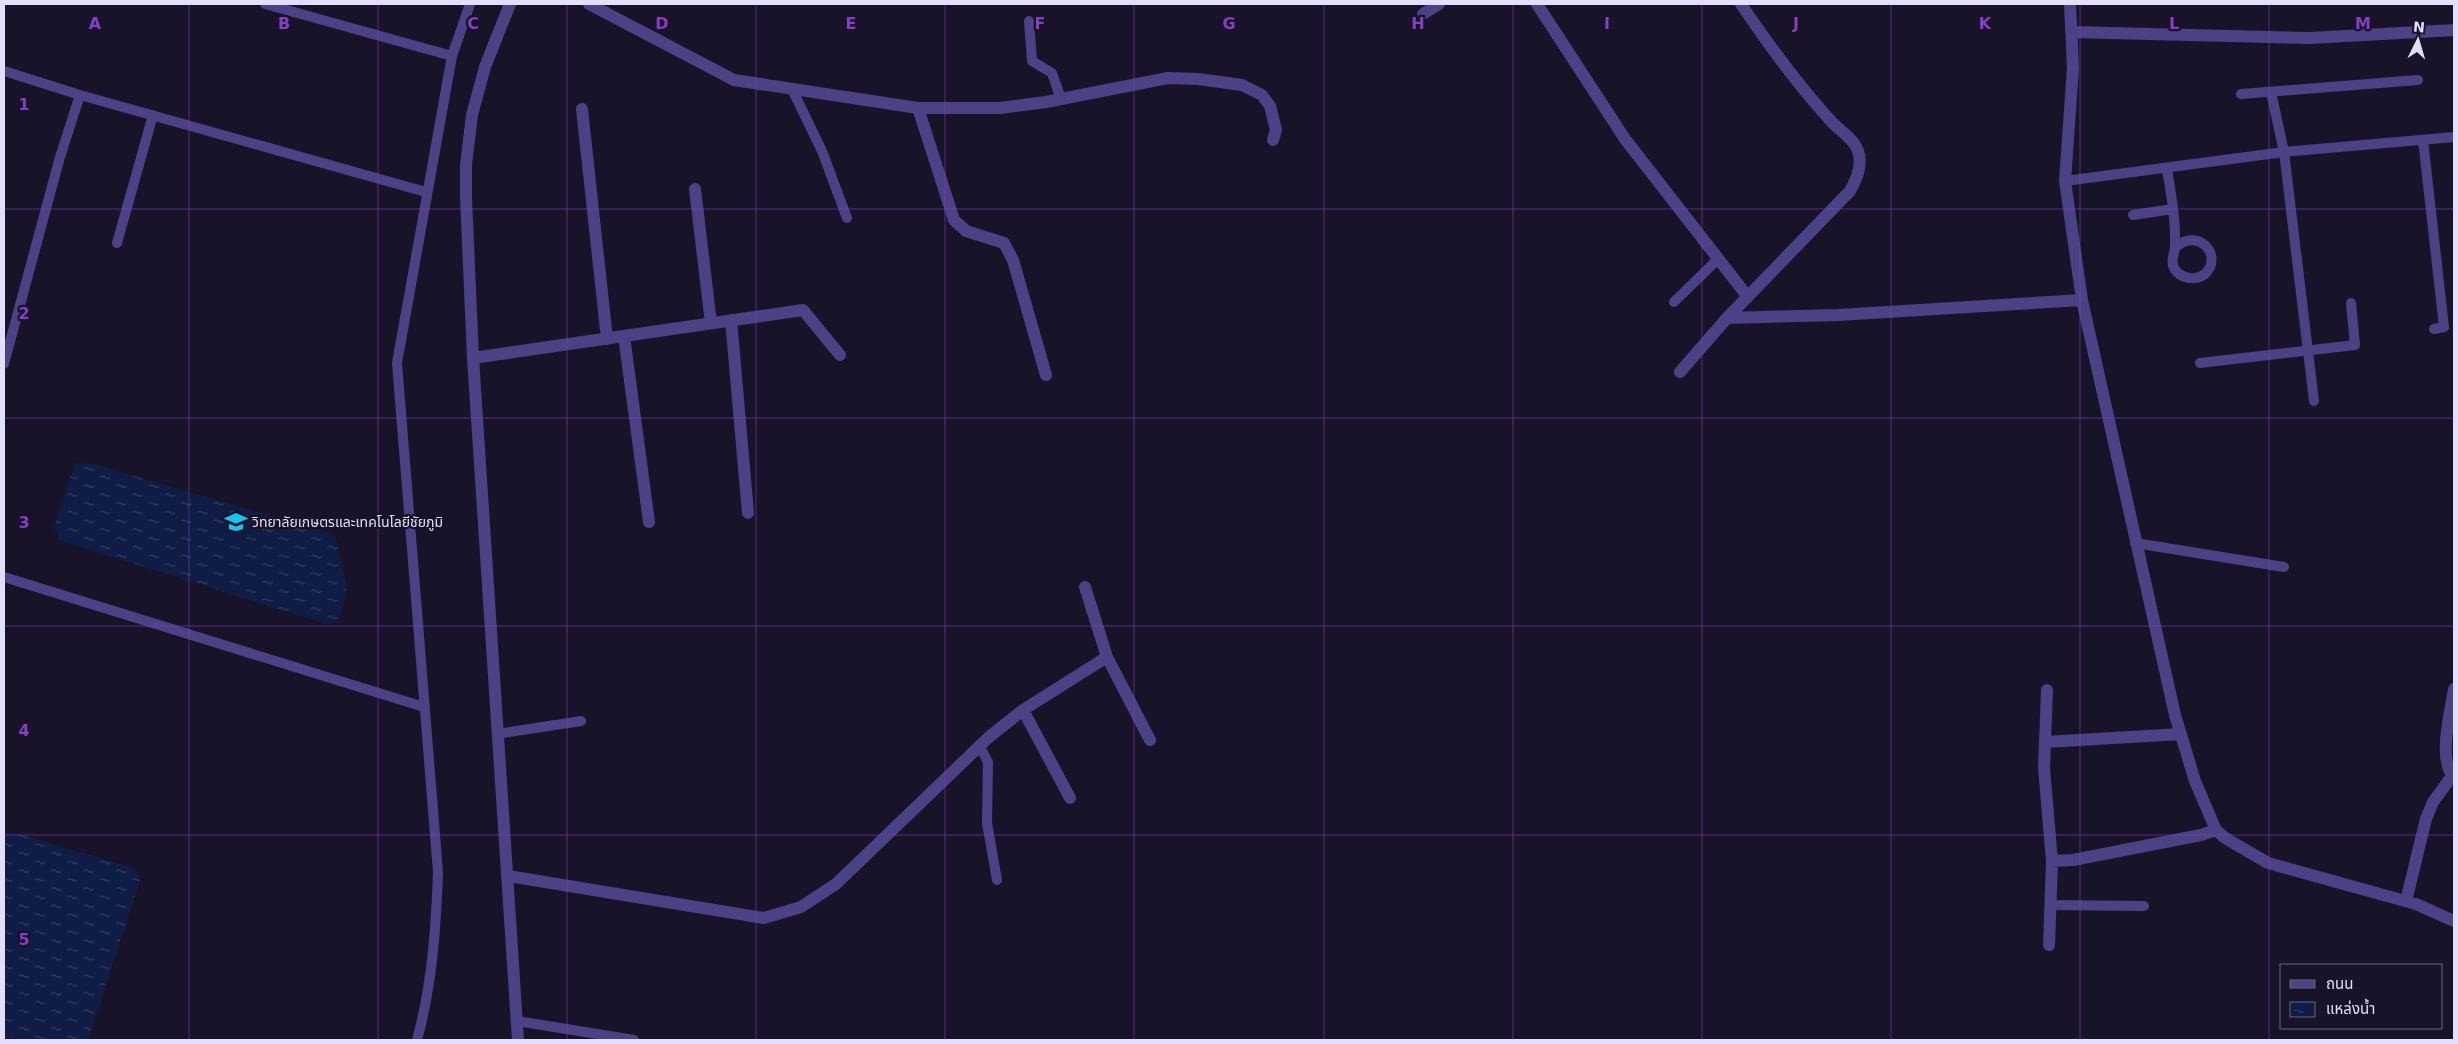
<svg xmlns="http://www.w3.org/2000/svg" width="2458" height="1044" viewBox="0 0 2458 1044" font-family="'DejaVu Sans','Noto Sans Thai',sans-serif">
  <style>
    .water { fill: url(#water-ripples) }
    .lines { fill: none; stroke-linecap: round; stroke-linejoin: round }
    .service { stroke: #4b4185; stroke-width: 10 }
    .minor { stroke: #4b4185; stroke-width: 12 }
    .tertiary { stroke: #4b4185; stroke-width: 12 }
    .grid { fill: none; stroke: #863ec5; stroke-width: 1; stroke-opacity: 0.55 }
    .labels { text-anchor: middle; stroke-width: 4.5; stroke-linejoin: round; paint-order: stroke }
    .poi-label { font-size: 14px; fill: #e4defd; stroke: #191329; text-anchor: start }
    .grid-label { font-size: 16px; text-anchor: middle; font-weight: bold; fill: #863ec5; stroke: #191329; stroke-width: 4.5; stroke-linejoin: round; paint-order: stroke }
  </style>
  <defs>
    <pattern id="water-ripples" width="26" height="14" patternUnits="userSpaceOnUse" patternTransform="scale(1.25)"><rect width="26" height="14" fill="#0f1d46"/><path d="M2 4q2-2 4 0t4 0M15 11q2-2 4 0t4 0" fill="none" stroke="#323d62"/></pattern>
  </defs>
  <rect width="100%" height="100%" fill="#191329"/>
  <path class="water" d="M 75,463 L 93,464 L 330,533 L 336,538 L 347,589 L 339,619 L 329,625 L 61,541 L 54,527 Z
    M 4,833 L 15,833 L 133,868 L 141,877 L 88,1040 L 21,1040 L 4,1036 Z"/>
  <g class="lines">
    <path class="service" d="M 265,4 L 452,56
      M 1029,21 L 1032,61 L 1052,73 L 1061,99
      M 4,71 L 80,95 L 426,192
      M 792,89 L 822,151 L 847,218
      M 2271,92 L 2284,152 L 2314,401
      M 2241,94 L 2418,80
      M 2423,140 L 2444,327 L 2434,329
      M 2167,169 C 2171,194 2176,220 2175,246 C 2175,254 2170,260 2174,268 C 2180,279 2196,281 2205,274 C 2224,256 2198,226 2175,248
      M 2065,181 L 2284,152 L 2454,137
      M 2133,215 L 2173,209
      M 117,243 L 153,115
      M 1674,302 L 1718,259
      M 2200,363 L 2355,345 L 2351,303
      M 4,364 L 60,157 L 80,95
      M 2135,543 L 2284,567
      M 4,577 L 424,707
      M 497,734 L 581,721
      M 979,745 L 988,762 L 987,823 L 997,880
      M 2051,905 L 2144,906
      M 517,1021 L 634,1040
      M 417,1040 C 432,985 436,929 438,872 L 397,363 L 452,56 L 470,4"/>
    <path class="minor" d="M 589,4 L 734,80 L 918,108 L 1000,108 L 1046,102 L 1168,78 L 1198,79 L 1242,85 L 1262,95 L 1270,106 L 1276,130 L 1273,140
      M 1537,4 L 1625,139 L 1748,297
      M 2070,4 L 2073,68 L 2065,181 L 2082,300 L 2175,715 L 2195,781 L 2216,830 L 2225,838 L 2268,863 L 2416,904 L 2454,921
      M 1423,14 L 1439,4
      M 2071,32 L 2310,38 L 2454,30
      M 918,108 L 954,220 L 966,231 L 1004,243 L 1013,260 L 1046,375
      M 582,109 L 607,339
      M 695,189 L 711,323
      M 1727,318 L 1850,191 C 1857,179 1863,165 1858,151 C 1854,138 1838,130 1830,120 C 1797,84 1768,44 1741,4
      M 731,320 L 748,513
      M 624,336 L 649,522
      M 473,358 L 803,310 L 840,355
      M 1680,372 L 1727,318 L 1838,315 L 2082,300
      M 1085,587 L 1107,657 L 1150,740
      M 2454,689 C 2451,711 2437,760 2454,777
      M 2047,690 L 2044,768 L 2052,861 L 2073,860 L 2201,835 L 2216,830
      M 1023,710 L 1070,798
      M 2045,742 L 2181,734
      M 508,876 L 764,918 L 801,907 L 836,884 L 989,737 L 1023,710 L 1107,657
      M 2406,901 L 2426,819 L 2433,802 L 2452,776
      M 2049,945 L 2052,861"/>
    <path class="tertiary" d="M 510,4 L 485,67 L 472,115 L 466,165 L 466,197 L 473,358 L 518,1040"/>
  </g>
  <path class="grid" d="M 189,4 L 189,1040M 378,4 L 378,1040M 567,4 L 567,1040M 756,4 L 756,1040M 945,4 L 945,1040M 1134,4 L 1134,1040M 1324,4 L 1324,1040M 1513,4 L 1513,1040M 1702,4 L 1702,1040M 1891,4 L 1891,1040M 2080,4 L 2080,1040M 2269,4 L 2269,1040M 4,209 L 2454,209M 4,418 L 2454,418M 4,626 L 2454,626M 4,835 L 2454,835"/>
  <defs>
    <symbol id="university-bare" viewBox="-9 -9 18 18"><path d="M0-5L7-2L0 1L-7-2ZM-4 1L0 2.5L4 1V4Q0 6-4 4Z" fill="#18c3ee" stroke="#191329" stroke-width="2.5" paint-order="stroke"/></symbol>
  </defs>
  <g fill-rule="evenodd">
    <use href="#university-bare" x="220" y="506" width="32" height="32"/>
  </g>
  <g class="labels">
    <g class="poi-label">
      <text x="252" y="527">วิทยาลัยเกษตรและเทคโนโลยีชัยภูมิ</text>
    </g>
  </g>
  <g class="grid-label">
    <text x="95" y="29">A</text>
    <text x="284" y="29">B</text>
    <text x="473" y="29">C</text>
    <text x="662" y="29">D</text>
    <text x="851" y="29">E</text>
    <text x="1040" y="29">F</text>
    <text x="1229" y="29">G</text>
    <text x="1418" y="29">H</text>
    <text x="1607" y="29">I</text>
    <text x="1796" y="29">J</text>
    <text x="1985" y="29">K</text>
    <text x="2174" y="29">L</text>
    <text x="2363" y="29">M</text>
    <text x="24" y="110">1</text>
    <text x="24" y="319">2</text>
    <text x="24" y="528">3</text>
    <text x="24" y="736">4</text>
    <text x="24" y="945">5</text>
  </g>
  <rect width="2458" height="1044" fill="none" stroke="#e4defd" stroke-width="10"/>
  <rect x="2280" y="964" width="162" height="65" fill="#191329" stroke="#6a647e"/>
  <rect x="2290" y="980" width="25" height="8" fill="#4b4185" stroke="#6a647e"/>
  <text x="2326" y="989" font-size="15" fill="#e4defd">ถนน</text>
  <rect x="2290" y="1002" width="25" height="15" fill="url(#water-ripples)" stroke="#6a647e"/>
  <text x="2326" y="1014" font-size="15" fill="#e4defd">แหล่งน้ำ</text>
  <g transform="translate(2418 40) rotate(5)" stroke="#191329" stroke-width="4" paint-order="stroke">
  <path d="M0-4L9 19L0 12L-9 19Z" fill="#e4defd"/>
  <text y="-8" font-size="14" font-weight="bold" text-anchor="middle" fill="#e4defd">N</text>
  </g>
</svg>
